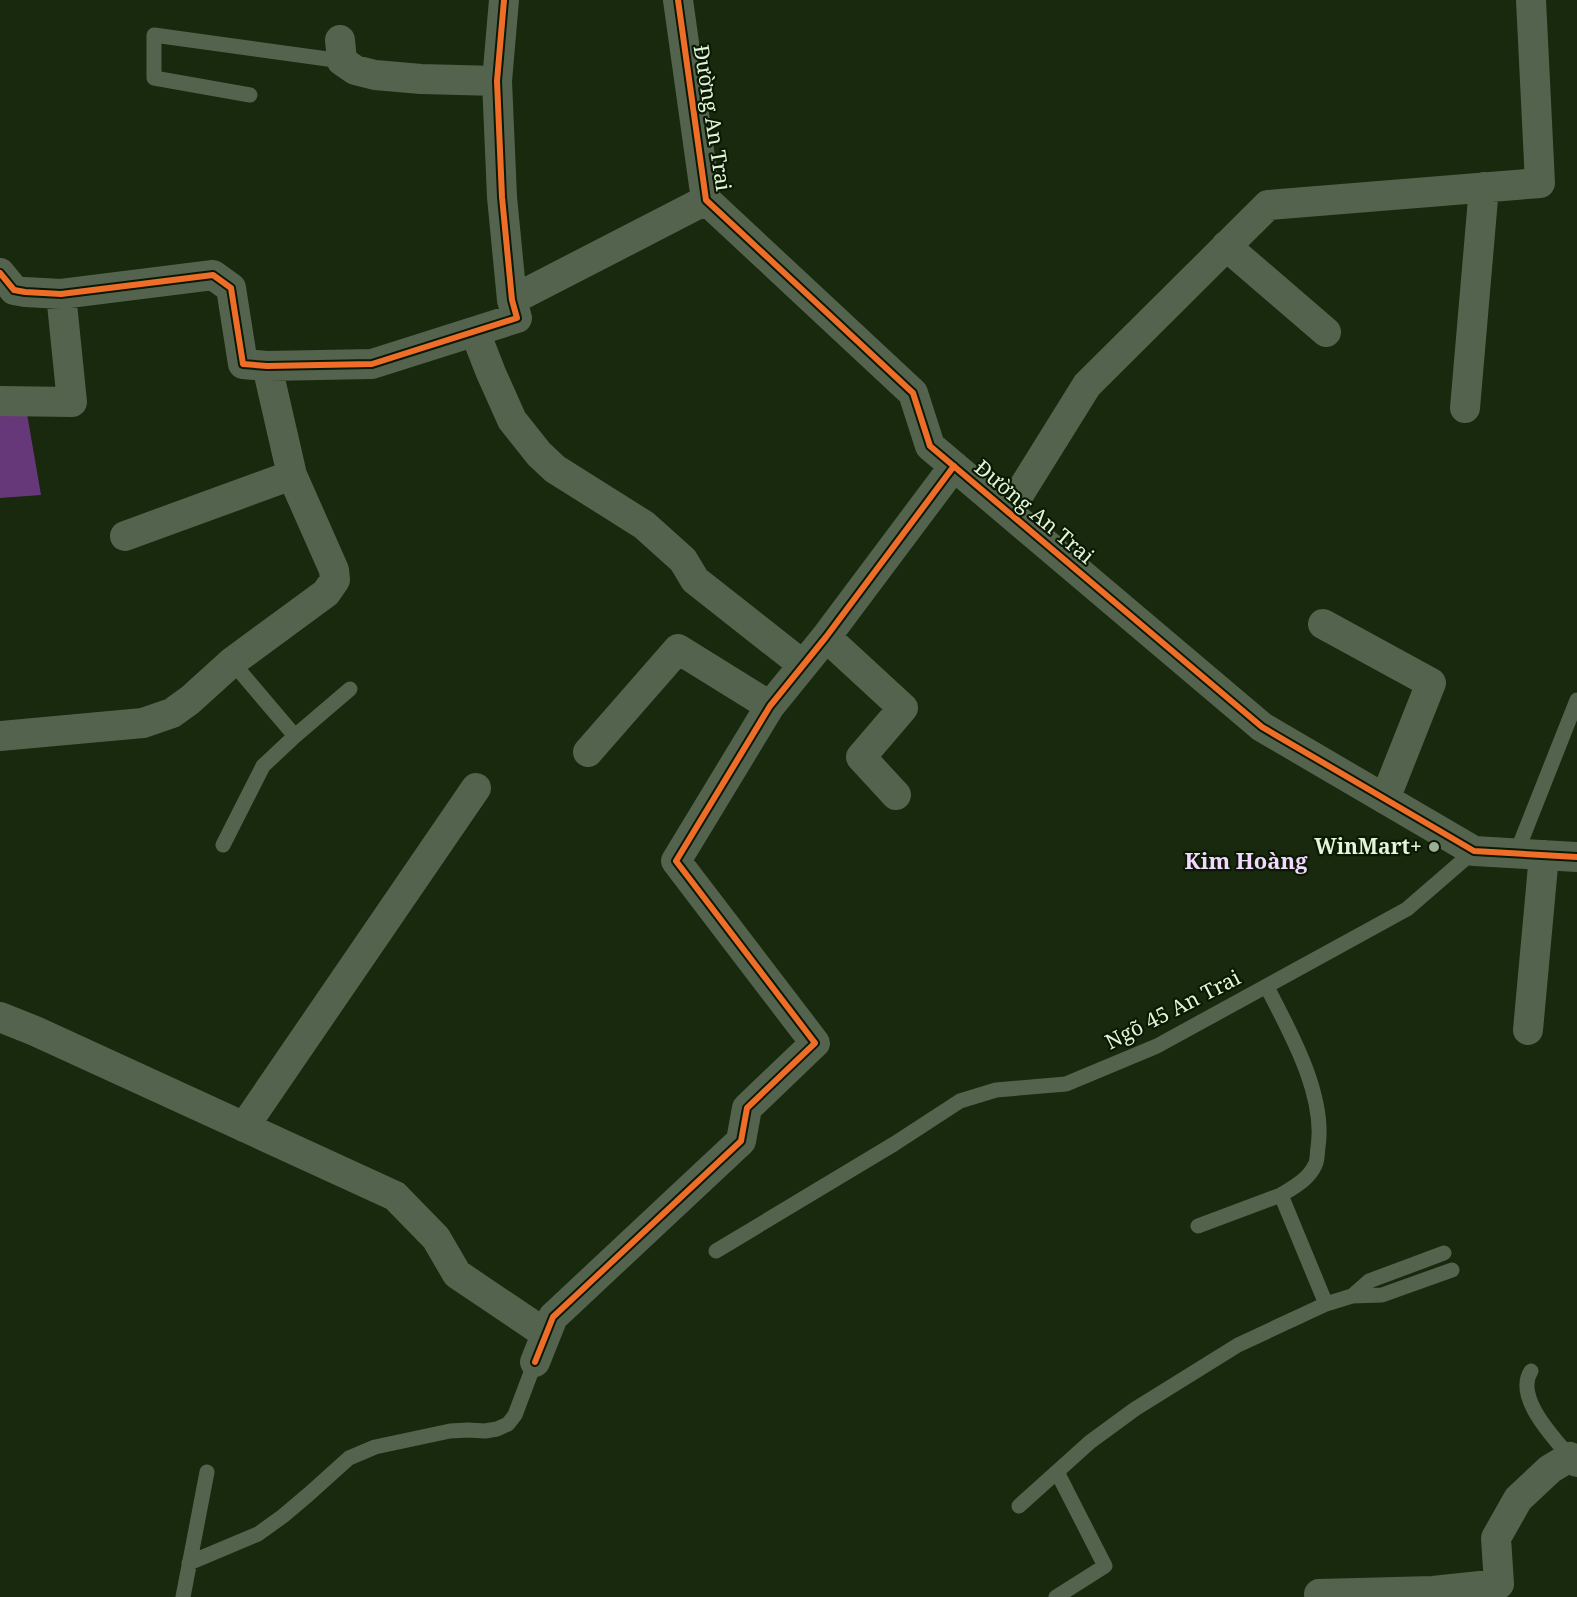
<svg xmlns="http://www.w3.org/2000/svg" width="1577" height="1597" viewBox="0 0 1577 1597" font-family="'Noto Serif',serif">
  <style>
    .water { fill: #673879 }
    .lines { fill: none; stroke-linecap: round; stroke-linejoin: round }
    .service { stroke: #54634e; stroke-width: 15 }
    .minor { stroke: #54634e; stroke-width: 30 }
    .cycleway-casing { stroke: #0b1904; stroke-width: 10 }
    .cycleway { stroke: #ee6e29; stroke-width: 6 }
    .poi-dot { fill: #9bae91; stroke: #0b1904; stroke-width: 2 }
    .labels { text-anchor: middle; stroke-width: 4.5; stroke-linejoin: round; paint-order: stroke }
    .street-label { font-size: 21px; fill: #e1f5d8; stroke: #0b1904 }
    .poi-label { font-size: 21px; font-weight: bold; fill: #e1f5d8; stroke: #0b1904; text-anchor: end }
    .neighbourhood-label { font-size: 22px; font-weight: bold; fill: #f3d8ff; stroke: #0b1904 }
  </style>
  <rect width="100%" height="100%" fill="#18290d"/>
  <path class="water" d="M 0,401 L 25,402 L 41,495 L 0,498 Z"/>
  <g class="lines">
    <path class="service" d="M 250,95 L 154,78 L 154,35 L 342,61
      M 295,736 L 350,689
      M 223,845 L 263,766 L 295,736 L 232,662
      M 1516,854 L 1577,700
      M 1198,1226 L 1281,1195
      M 716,1251 L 894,1144 L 960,1101 L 996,1090 L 1066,1084 L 1157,1046 L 1407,909 L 1474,851
      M 1352,1296 L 1369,1281 L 1444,1253
      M 1326,1304 L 1352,1296 L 1382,1295 L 1452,1270
      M 1531,1371 C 1514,1397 1554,1438 1570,1457
      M 1019,1506 L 1090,1442 L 1135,1409 L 1238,1345 L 1326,1304 L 1281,1195 C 1294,1187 1309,1179 1315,1165 C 1318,1160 1317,1152 1318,1147 C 1326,1095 1290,1032 1267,987
      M 189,1563 L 258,1534 L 283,1516 L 309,1494 L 349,1458 L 375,1447 L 450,1431 L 468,1430 L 485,1431 L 497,1429 L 508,1424 L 515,1415 L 535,1362
      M 183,1597 L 207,1472
      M 1056,1597 L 1105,1566 L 1057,1472"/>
    <path class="minor" d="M 678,0 L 706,200 L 913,393 L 930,446 L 1262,727 L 1474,851 L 1577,857
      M 340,40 L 342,61 L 355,70 L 375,75 L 421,79 L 497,81
      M 1226,246 L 1326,332
      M 0,273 L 14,290 L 25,292 L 61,294 L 213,275 L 231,288 L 243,364 L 267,366 L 372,364 L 517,318 L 512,300 L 502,197 L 497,81 L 504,0
      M 512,300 L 706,200
      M 475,332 L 491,373 L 512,420 L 539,454 L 555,469 L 644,525 L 683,560 L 695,580 L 803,665
      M 0,401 L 72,402 L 61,294
      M 1465,408 L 1484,187
      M 1008,512 L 1087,385 L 1268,205 L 1540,183 L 1531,0
      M 125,536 L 292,475 L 267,366
      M 1323,624 L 1431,683 L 1385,799
      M 826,637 L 903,708 L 861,757 L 896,795
      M 0,736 L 143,723 L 172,713 L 190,700 L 232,662 L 326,593 L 335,580 L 334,570 L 292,475
      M 588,752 L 678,649 L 770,706
      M 0,1017 L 35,1031 L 395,1196 L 436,1238 L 457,1274 L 546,1334
      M 1528,1030 L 1544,855
      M 244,1127 L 476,788
      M 535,1362 L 553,1317 L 741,1141 L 747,1108 L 815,1043 L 676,861 L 770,706 L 826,637 L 954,466
      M 1319,1594 L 1433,1591 L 1499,1584 L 1496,1538 L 1518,1499 L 1550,1469 L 1570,1457 L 1577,1462"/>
    <defs>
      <path id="cycleway" d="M 678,0 L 706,200 L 913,393 L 930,446 L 1262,727 L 1474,851 L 1577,857
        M 0,273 L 14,290 L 25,292 L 61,294 L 213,275 L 231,288 L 243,364 L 267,366 L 372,364 L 517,318 L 512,300 L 502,197 L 497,81 L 504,0
        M 535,1362 L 553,1317 L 741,1141 L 747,1108 L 815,1043 L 676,861 L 770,706 L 826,637 L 954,466"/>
    </defs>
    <use href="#cycleway" class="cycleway-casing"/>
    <use href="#cycleway" class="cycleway"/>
  </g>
  <circle class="poi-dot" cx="1434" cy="847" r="6"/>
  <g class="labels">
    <g class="street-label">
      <text transform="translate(712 118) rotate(81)" y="7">Đường An Trai</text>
      <text transform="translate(1034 512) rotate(40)" y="7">Đường An Trai</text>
      <text transform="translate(1173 1010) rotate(-27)" y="7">Ngõ 45 An Trai</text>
    </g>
    <g class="poi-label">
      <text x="1422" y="854">WinMart+</text>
    </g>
    <g class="neighbourhood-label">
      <text x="1246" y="869">Kim Hoàng</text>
    </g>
  </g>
</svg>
